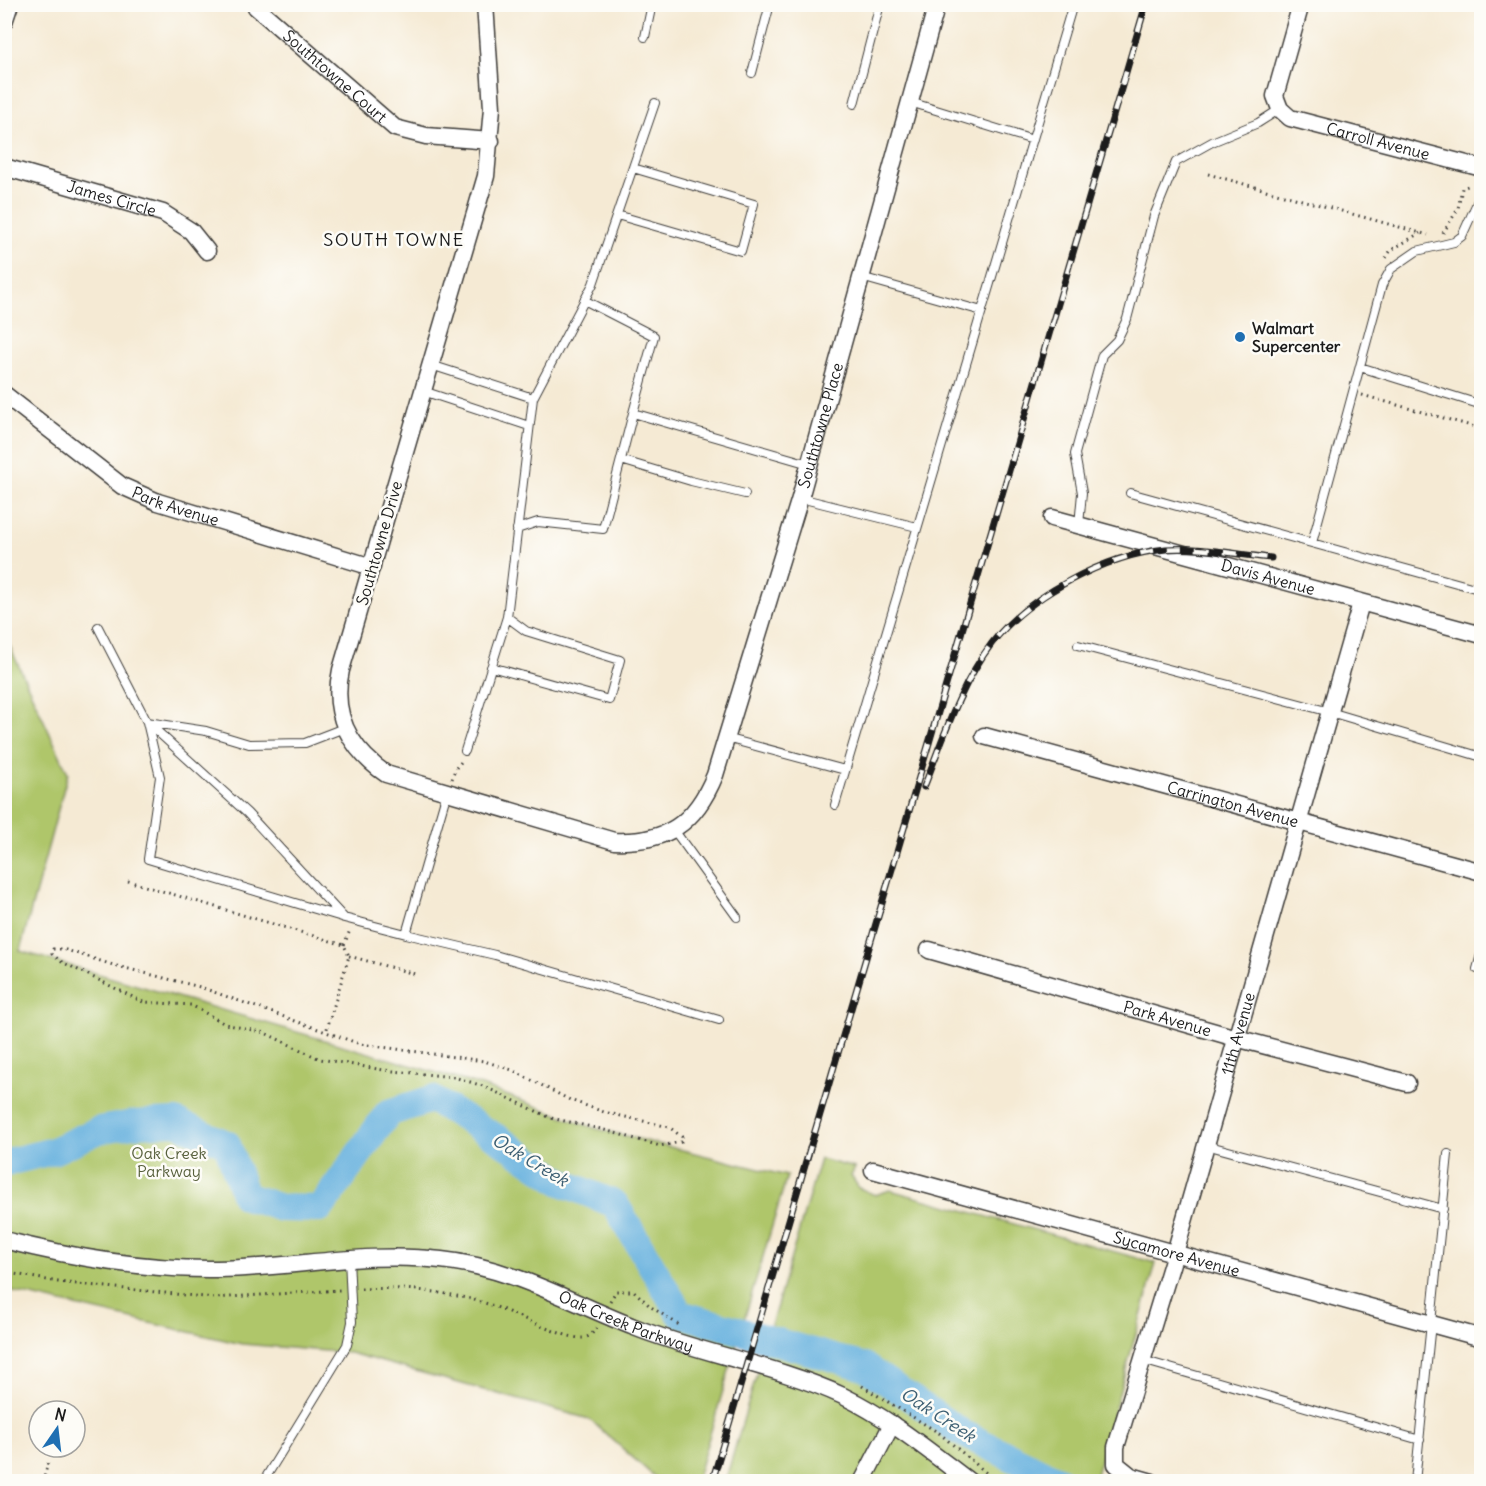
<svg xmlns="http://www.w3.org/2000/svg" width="1486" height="1486" viewBox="0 0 1486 1486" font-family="Delius,sans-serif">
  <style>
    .green { fill: #afc66b; stroke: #667144; stroke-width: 1.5 }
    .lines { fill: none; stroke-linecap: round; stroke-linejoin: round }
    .river { stroke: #65b0de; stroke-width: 28 }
    .lane-casing { stroke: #3d3b38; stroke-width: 10 }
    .street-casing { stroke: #3d3b38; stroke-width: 19 }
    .path { stroke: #3d3b38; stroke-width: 3; stroke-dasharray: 1.5 4.5; stroke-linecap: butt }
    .lane { stroke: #fff; stroke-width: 8 }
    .street { stroke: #fff; stroke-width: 16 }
    .rail-casing { stroke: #1c1c1c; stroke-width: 7 }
    .rail { stroke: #fdfcf7; stroke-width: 4.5; stroke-dasharray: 14; stroke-linecap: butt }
    .poi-dot { fill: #1f6fb2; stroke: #fdfcf7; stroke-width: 2 }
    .labels { text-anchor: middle; stroke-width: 5; stroke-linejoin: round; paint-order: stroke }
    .street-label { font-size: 16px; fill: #1c1c1c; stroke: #fdfcf7 }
    .poi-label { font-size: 16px; font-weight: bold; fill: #1c1c1c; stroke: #fdfcf7; text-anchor: start }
    .park-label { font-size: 16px; fill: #57603c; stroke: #fdfcf7 }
    .neighbourhood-label { font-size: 18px; letter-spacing: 1.5px; fill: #1c1c1c; stroke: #fdfcf7 }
    .water-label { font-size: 18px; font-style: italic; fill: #3d5f73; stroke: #fdfcf7 }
  </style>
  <rect width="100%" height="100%" fill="#fdfcf7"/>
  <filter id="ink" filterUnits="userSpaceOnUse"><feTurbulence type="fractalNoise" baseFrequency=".0167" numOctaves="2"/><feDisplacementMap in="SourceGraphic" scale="12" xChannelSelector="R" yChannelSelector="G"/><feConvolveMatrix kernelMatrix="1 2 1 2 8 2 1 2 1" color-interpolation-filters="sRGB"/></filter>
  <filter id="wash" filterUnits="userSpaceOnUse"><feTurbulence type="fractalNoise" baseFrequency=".008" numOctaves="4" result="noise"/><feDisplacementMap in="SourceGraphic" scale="24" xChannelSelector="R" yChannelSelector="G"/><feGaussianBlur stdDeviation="1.35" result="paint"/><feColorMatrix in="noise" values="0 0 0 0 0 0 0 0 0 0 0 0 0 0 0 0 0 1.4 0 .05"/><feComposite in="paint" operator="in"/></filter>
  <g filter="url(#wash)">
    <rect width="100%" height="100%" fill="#f5ead4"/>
    <path class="green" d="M 4,634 L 68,773 L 20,951 L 482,1086 L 594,1128 L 787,1176 L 696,1481 L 666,1481 L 656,1478 L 589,1419 L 350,1353 L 242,1344 L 5,1290 Z
      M 820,1159 L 855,1168 L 851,1176 L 859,1188 L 875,1195 L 890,1190 L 1156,1263 L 1096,1475 L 1117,1481 L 725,1482 Z"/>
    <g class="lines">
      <path class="river" d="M 4,1163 L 53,1151 L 99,1130 L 133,1124 L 176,1122 L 227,1144 L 245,1196 L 281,1208 L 320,1209 L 388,1113 L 432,1099 L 499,1139 L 561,1182 L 615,1204 L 680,1314 L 865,1367 L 962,1433 L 1062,1482"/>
    </g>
  </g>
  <g filter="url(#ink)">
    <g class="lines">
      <defs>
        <path id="lane" d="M 645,37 L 652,4
          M 752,73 L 770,4
          M 910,102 L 1033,140
          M 854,104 L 880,4
          M 617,215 L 741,251 L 754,204 L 633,168
          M 861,277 L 982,311
          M 584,300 L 654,336 L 633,413
          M 431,365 L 533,398
          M 1360,367 L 1482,405
          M 423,391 L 529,426
          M 621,460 L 691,481 L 745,494
          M 1130,493 L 1482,590
          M 800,498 L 917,527
          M 1079,525 L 1082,493 L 1075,454 L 1102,355 L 1117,340 L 1127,319 L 1154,216 L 1176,162 L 1212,142 L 1258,123 L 1280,109
          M 517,529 L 538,522 L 603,529 L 633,413 L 809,464
          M 1312,543 L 1382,285 L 1391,269 L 1417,251 L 1454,242 L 1462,236 L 1482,192
          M 98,627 L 147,722 L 160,777 L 148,859 L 342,917
          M 1078,645 L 1330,712 L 1482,757
          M 491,667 L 609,700 L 620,660 L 526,631 L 507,617
          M 344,728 L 305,743 L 249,744 L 206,731 L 147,722 L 247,813 L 344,918 L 406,934
          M 726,738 L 845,770
          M 465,751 L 507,617 L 533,398 L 593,284 L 655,103
          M 447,792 L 406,934 L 495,955 L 719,1020
          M 835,805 L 1073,4
          M 674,830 L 737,917
          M 1477,969 L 1482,951
          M 1206,1145 L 1443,1209
          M 1142,1360 L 1420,1440
          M 263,1482 L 347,1345 L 352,1322 L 349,1258
          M 1415,1482 L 1448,1154"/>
        <g id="street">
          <path id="s1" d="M 485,4 L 492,108 L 486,176 L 341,670 C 331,714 350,749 386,774 L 614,841 C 666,843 695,824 715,775 L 800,498 L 937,4"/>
          <path id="s2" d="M 1301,4 L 1275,96 L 1280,109 L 1290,118 L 1482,168"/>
          <path id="s3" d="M 256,7 L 395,128 L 426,136 L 491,141"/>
          <path d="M 4,22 L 10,4"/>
          <path id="s4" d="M 4,167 L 163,213 L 191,231 L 207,251"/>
          <path id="s5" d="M 4,394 L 122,486 L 158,502 L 372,567"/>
          <path id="s6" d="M 1052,518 L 1482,635"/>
          <path id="s7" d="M 984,736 L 1482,872"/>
          <path id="s8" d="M 929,950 L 1236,1038 L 1407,1083"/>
          <path id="s9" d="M 873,1170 L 1482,1338"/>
          <path id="s10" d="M 4,1240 C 74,1258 145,1270 217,1269 C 292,1268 366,1251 441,1260 C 511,1267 570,1302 634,1327 C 702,1354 776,1365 843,1396 C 889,1418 929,1451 970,1482"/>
          <path d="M 862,1482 L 892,1424"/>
          <path id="s11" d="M 1152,1482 L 1131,1476 L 1116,1464 L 1116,1447 L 1175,1253 L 1361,603"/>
        </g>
      </defs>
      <use href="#lane" class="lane-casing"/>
      <use href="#street" class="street-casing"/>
      <path class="path" d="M 1208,174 L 1428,235
        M 1443,233 L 1458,209 L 1462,188 L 1468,186
        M 1386,258 L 1391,250 L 1420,233
        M 1362,395 L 1482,429
        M 452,779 L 455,769 L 461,762
        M 128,881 L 344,945 L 349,956 L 326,1032
        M 344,945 L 350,930
        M 53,949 L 63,949 L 113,965 L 200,987 L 360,1044 L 484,1061 L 512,1070 L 570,1100 L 604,1112 L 669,1127 L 682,1137 L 681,1142 L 660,1146 L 601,1129 L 551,1118 L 483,1086 L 454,1077 L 383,1070 L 320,1059 L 265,1033 L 225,1024 L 191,1005 L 143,1002 L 60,961 L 52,954 Z
        M 349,956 L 415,974
        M 4,1272 L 58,1282 L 214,1298 L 340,1290
        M 361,1289 C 405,1287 446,1291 488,1304 C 510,1311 563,1339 583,1338 C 590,1337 594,1332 597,1327
        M 610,1301 L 616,1291 L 634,1291 L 651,1307 L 679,1325
        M 862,1386 L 939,1433 L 997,1482
        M 43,1482 L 48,1462"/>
      <use href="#lane" class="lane"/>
      <use href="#street" class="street"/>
      <defs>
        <path id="rail" d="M 924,787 C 943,739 960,685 992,643 C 1029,595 1106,555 1166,549 C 1195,546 1240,555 1271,558
          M 712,1482 L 1146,4"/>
      </defs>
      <use href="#rail" class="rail-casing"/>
      <use href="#rail" class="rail"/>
    </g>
  </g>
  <circle class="poi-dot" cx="1240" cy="337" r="6"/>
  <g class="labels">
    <g class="street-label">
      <text dy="6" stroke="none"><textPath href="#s3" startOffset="105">Southtowne Court</textPath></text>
      <text dy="6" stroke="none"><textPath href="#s2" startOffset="214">Carroll Avenue</textPath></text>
      <text dy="6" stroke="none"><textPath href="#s4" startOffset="112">James Circle</textPath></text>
      <text dy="6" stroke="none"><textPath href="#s1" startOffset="1542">Southtowne Place</textPath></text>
      <text dy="6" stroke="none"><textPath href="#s5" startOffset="207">Park Avenue</textPath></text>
      <text transform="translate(379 543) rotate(-74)" y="6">Southtowne Drive</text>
      <text dy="6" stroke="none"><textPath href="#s6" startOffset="224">Davis Avenue</textPath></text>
      <text dy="6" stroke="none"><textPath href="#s7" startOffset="258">Carrington Avenue</textPath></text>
      <text dy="6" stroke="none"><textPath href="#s8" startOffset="248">Park Avenue</textPath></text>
      <text dy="6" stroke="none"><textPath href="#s11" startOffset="489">11th Avenue</textPath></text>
      <text dy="6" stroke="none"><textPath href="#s9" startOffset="315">Sycamore Avenue</textPath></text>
      <text dy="6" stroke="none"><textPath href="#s10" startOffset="636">Oak Creek Parkway</textPath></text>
    </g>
    <g class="poi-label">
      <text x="1252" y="334">Walmart<tspan x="1252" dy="18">Supercenter</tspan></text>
    </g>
    <g class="park-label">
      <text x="169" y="1159">Oak Creek<tspan x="169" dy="18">Parkway</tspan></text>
    </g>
    <g class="neighbourhood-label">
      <text x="394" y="246">SOUTH TOWNE</text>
    </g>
    <g class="water-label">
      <text transform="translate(530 1160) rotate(31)" y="6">Oak Creek</text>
      <text transform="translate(938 1415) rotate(33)" y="6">Oak Creek</text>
    </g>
  </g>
  <rect width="1486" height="1486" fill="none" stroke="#fdfcf7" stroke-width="24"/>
  <g transform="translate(57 1429) rotate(14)"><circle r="28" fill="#fdfcf7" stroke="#a3a29f" stroke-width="1.5"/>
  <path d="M0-4.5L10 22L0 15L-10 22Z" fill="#1f6fb2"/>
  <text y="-9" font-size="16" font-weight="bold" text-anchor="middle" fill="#1c1c1c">N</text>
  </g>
</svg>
